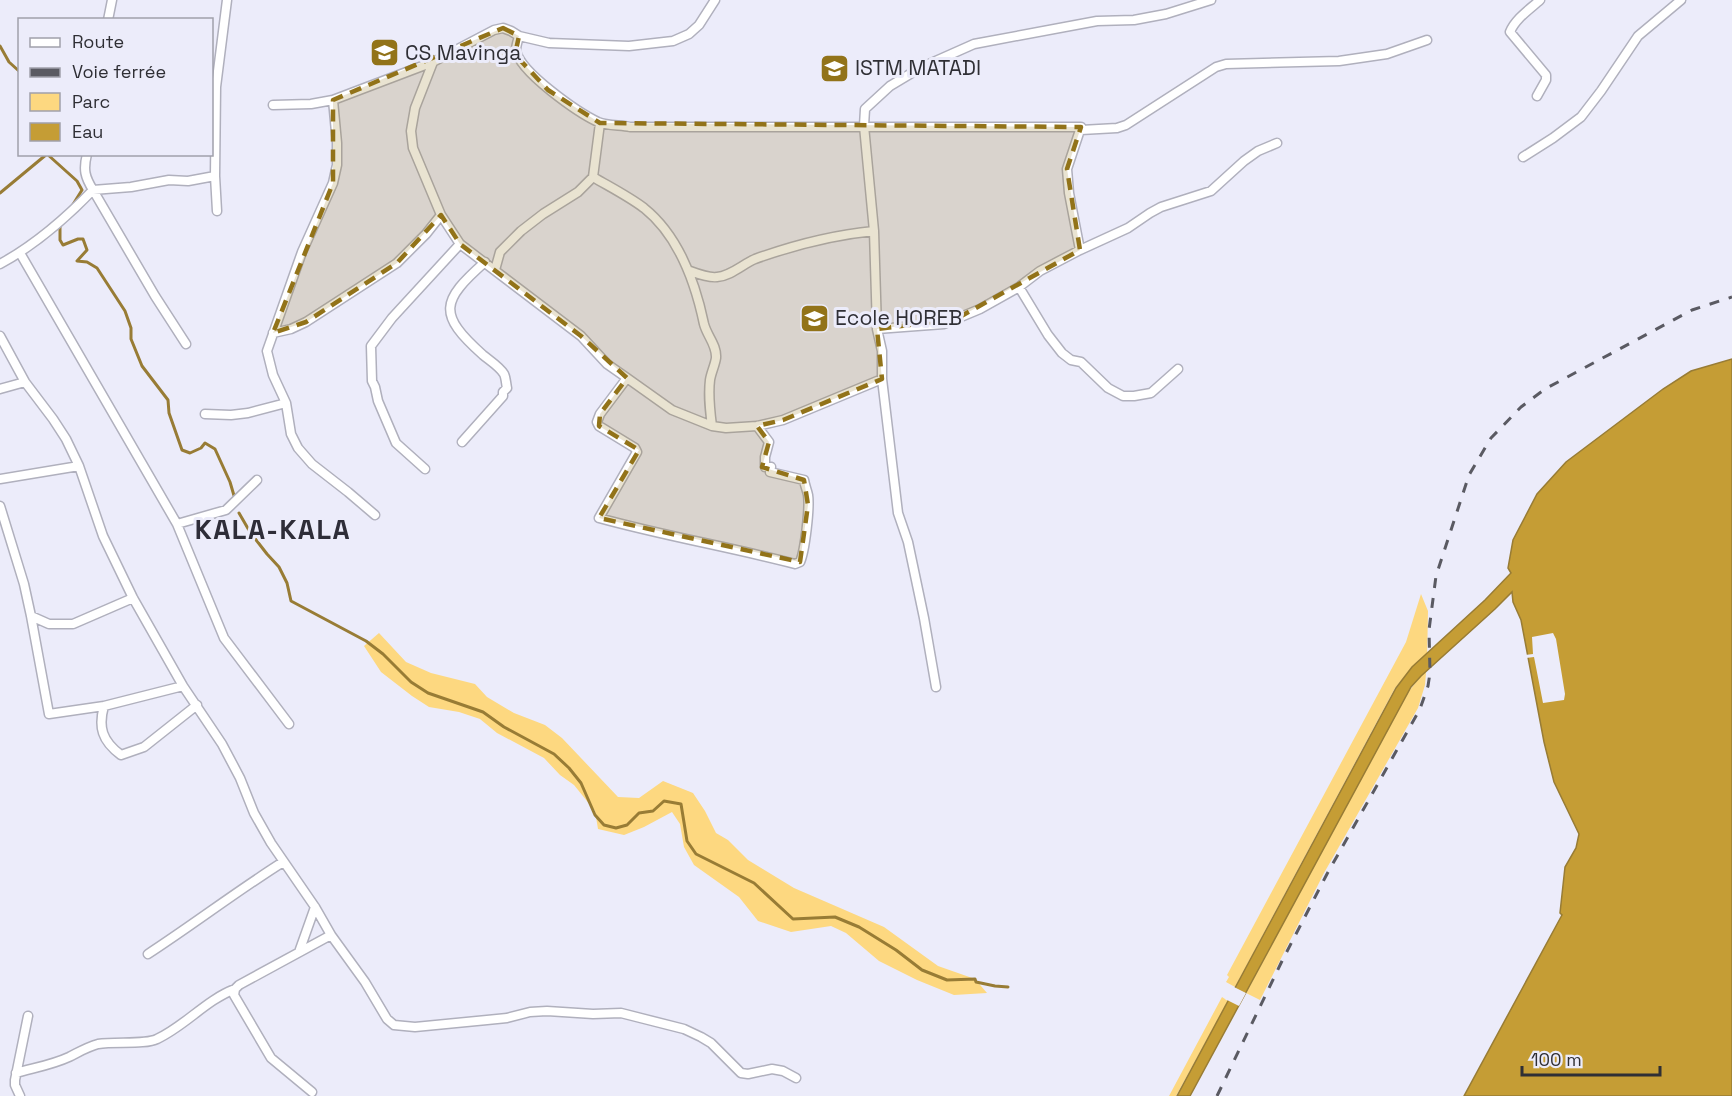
<svg xmlns="http://www.w3.org/2000/svg" width="1732" height="1096" viewBox="0 0 1732 1096" font-family="'Space Grotesk',sans-serif">
  <style>
    .green { fill: #fdd880 }
    .water { fill: #c59d35; stroke: #987c35; stroke-width: 1.5 }
    .pier { fill: #ececfa }
    .lines { fill: none; stroke-linecap: round; stroke-linejoin: round }
    .stream { stroke: #987c35; stroke-width: 3 }
    .street-casing { stroke: #b0b0bd; stroke-width: 11 }
    .street { stroke: #fff; stroke-width: 8 }
    .rail { stroke: #5a5a62; stroke-width: 3; stroke-dasharray: 10 10; stroke-linecap: butt }
    .marked { fill: #927319; fill-opacity: 0.2; stroke: #927319; stroke-width: 4.5; stroke-dasharray: 12 8; stroke-linejoin: round }
    .labels { text-anchor: middle; stroke-width: 6; stroke-linejoin: round; paint-order: stroke }
    .poi-label { font-size: 21px; fill: #2f2f35; stroke: #ececfa; text-anchor: start }
    .district-label { font-size: 27px; font-weight: bold; letter-spacing: 1.5px; fill: #2e2d38; stroke: #ececfa }
  </style>
  <rect width="100%" height="100%" fill="#ececfa"/>
  <path class="green" d="M 1421,594 L 1428,611 L 1427,661 L 1425,685 L 1418,708 L 1324,873 L 1260,1000 L 1246,993 L 1406,695 L 1421,676 L 1412,668 L 1395,688 L 1235,987 L 1226,982 L 1229,977 L 1227,975 L 1406,642 Z
    M 379,633 L 406,662 L 431,673 L 475,684 L 487,697 L 514,713 L 545,725 L 562,738 L 618,797 L 639,798 L 663,781 L 693,793 L 705,811 L 716,833 L 728,840 L 748,860 L 794,888 L 884,927 L 938,966 L 975,979 L 987,993 L 954,995 L 917,980 L 879,961 L 846,933 L 831,926 L 791,932 L 758,921 L 739,897 L 694,865 L 684,847 L 680,824 L 672,812 L 644,827 L 624,835 L 598,829 L 595,811 L 574,785 L 560,775 L 544,758 L 497,733 L 480,719 L 459,712 L 429,707 L 412,696 L 381,672 L 364,646 Z
    M 1222,997 L 1228,1001 L 1176,1096 L 1169,1096 Z"/>
  <path class="water" d="M 1732,359 L 1732,1096 L 1464,1096 L 1562,915 L 1560,913 L 1565,867 L 1576,848 L 1579,834 L 1554,782 L 1544,742 L 1521,620 L 1513,602 L 1512,592 L 1495,609 L 1421,676 L 1411,687 L 1190,1096 L 1177,1096 L 1396,688 L 1412,667 L 1485,600 L 1511,573 L 1508,568 L 1513,540 L 1537,494 L 1566,462 L 1663,389 L 1691,371 Z"/>
  <path class="pier" d="M 1553,633 L 1556,639 L 1565,694 L 1564,700 L 1543,703 L 1534,657 L 1526,658 L 1525,655 L 1533,654 L 1532,637 Z
    M 1232,986 L 1246,993 L 1239,1006 L 1225,999 Z"/>
  <g class="lines">
    <path class="stream" d="M 0,46 L 9,62 L 20,72
      M 47,154 L 77,181 L 82,190 L 72,206
      M 0,193 L 47,154
      M 60,227 L 60,240 L 63,245 L 78,239 L 83,239 L 87,250 L 77,261 L 87,262 L 97,268 L 125,311 L 131,328 L 131,339 L 142,366 L 168,400 L 169,413 L 182,450 L 190,453 L 201,448 L 205,443 L 215,449 L 230,482 L 235,499
      M 239,513 L 250,532 L 267,554 L 279,567 L 287,583 L 291,601 L 366,641 L 383,654 L 411,682 L 428,693 L 483,712 L 504,727 L 554,754 L 569,768 L 581,783 L 595,815 L 604,825 L 616,828 L 627,825 L 639,813 L 653,811 L 664,801 L 681,804 L 687,841 L 696,854 L 754,883 L 793,919 L 835,917 L 859,927 L 896,950 L 922,970 L 947,980 L 975,979 L 976,982 L 995,986 L 1008,987"/>
    <defs>
      <path id="street" d="M 715,0 L 699,25 L 689,34 L 673,41 L 629,46 L 549,43 L 519,36 L 511,31 L 503,28 L 494,30 L 433,62 L 415,108 L 411,131 L 413,148 L 441,215 L 460,244 L 581,336 L 607,364 L 627,378 L 672,410 L 712,426 L 726,428 L 757,426 L 783,420 L 882,379
        M 108,20 L 112,0
        M 519,36 C 518,40 516,46 516,50 C 519,72 579,113 598,122 C 607,126 621,125 630,127 L 1081,127 L 1081,130 L 1117,128 L 1126,125 L 1216,67 L 1226,64 L 1339,61 L 1387,54 L 1427,40
        M 1537,96 L 1546,80 L 1546,75 L 1510,32 C 1515,19 1530,9 1540,0
        M 333,100 L 337,143 L 337,165 L 333,183 L 302,252 L 267,351 L 273,375 L 286,403 L 291,434 L 298,448 L 312,464 L 348,492 L 375,515
        M 273,105 L 311,104 L 333,100 L 433,62
        M 1523,157 L 1553,138 L 1581,117 L 1601,91 L 1638,36 L 1681,0
        M 593,177 C 610,187 628,196 644,208 C 679,236 695,281 704,324 C 707,336 717,345 716,358 C 715,365 711,373 710,380 C 708,396 710,411 712,426
        M 217,211 L 215,176 L 216,87 L 227,0
        M 1080,250 L 1069,193 L 1067,169 L 1081,127
        M 20,253 L 177,524 L 224,638 L 289,724
        M 0,264 C 35,245 65,219 93,190 C 85,177 83,170 87,154
        M 495,270 L 500,252 L 521,231 L 543,214 L 578,192 L 593,177 L 600,123
        M 690,271 C 698,274 709,278 717,277 C 731,276 743,264 755,259 C 794,245 832,235 874,231
        M 1019,287 L 1048,335 L 1062,353 L 1071,360 L 1081,362 L 1108,388 L 1123,396 L 1134,396 L 1151,393 L 1178,369
        M 877,329 L 944,324 L 980,309 L 1019,287 L 1040,271 L 1080,250 L 1128,228 L 1150,213 L 1161,207 L 1211,191 L 1244,161 L 1258,151 L 1277,143
        M 273,333 L 291,329 L 306,322 L 397,263 L 426,234 L 441,215
        M 0,336 L 25,382 L 53,419 L 66,439 L 79,466 L 103,536 L 133,598 L 183,686 L 222,744 L 240,778 L 254,813 L 271,843 L 315,907 L 331,935 L 365,982 L 387,1019 L 394,1025 L 415,1027 L 487,1020 L 507,1018 L 530,1012 L 547,1011 L 593,1014 L 621,1013 L 684,1029 L 701,1037 L 711,1043 L 741,1073 L 748,1074 L 772,1069 L 783,1071 L 796,1078
        M 186,344 L 155,296 L 93,190 L 131,187 L 169,180 L 188,181 L 215,176
        M 627,378 L 600,414 L 597,422 L 599,426 L 635,448 L 637,452 L 599,518 C 664,536 730,547 795,564 L 800,562 C 805,551 810,507 808,495 C 807,490 805,486 804,480 L 770,472 L 771,467 L 765,467 L 765,457 L 769,442 L 757,426
        M 0,389 L 25,382
        M 205,414 L 231,415 L 248,413 L 286,403
        M 462,442 L 503,396 L 503,392 L 507,388 C 506,384 506,378 504,374 C 500,367 489,360 483,355 C 437,314 441,301 485,262
        M 425,469 L 396,443 L 378,401 L 375,387 L 372,381 L 371,346 L 392,318 L 460,244
        M 0,479 L 79,466
        M 0,506 L 24,584 L 31,616 L 49,624 L 73,624 L 133,598
        M 177,524 L 226,510 L 257,480
        M 31,616 L 49,714 L 104,706
        M 183,686 L 104,706 C 98,727 102,741 121,755 L 144,747 L 197,705
        M 936,687 L 924,618 L 908,542 L 898,513 L 882,379 L 882,351 L 877,329 L 874,231 L 864,126 L 865,109 L 890,86 L 920,68 L 974,44 L 1097,21 L 1134,20 L 1166,14 L 1211,0
        M 299,952 L 315,907
        M 148,954 C 194,924 237,891 283,862
        M 16,1073 C 33,1068 52,1065 69,1057 C 79,1052 87,1047 98,1044 C 115,1041 145,1045 157,1039 C 185,1026 206,1000 235,989
        M 312,1092 L 271,1058 L 234,995 L 235,989 L 239,985 L 331,935
        M 20,1096 L 15,1085 L 15,1080 L 28,1016"/>
    </defs>
    <use href="#street" class="street-casing"/>
    <use href="#street" class="street"/>
    <path class="rail" d="M 1217,1096 L 1282,961 L 1327,874 L 1420,709 L 1428,686 L 1430,673 L 1429,630 L 1436,576 L 1469,475 L 1491,438 L 1521,407 L 1545,389 L 1692,310 L 1732,297"/>
  </g>
  <path class="marked" d="M 503,28 L 519,36 L 516,50 L 521,61 L 548,90 L 600,123 L 1081,127 L 1067,169 L 1080,250 L 956,319 L 877,329 L 882,379 L 783,420 L 757,426 L 769,442 L 762,467 L 804,480 L 808,505 L 800,562 L 599,518 L 639,450 L 599,426 L 600,414 L 627,378 L 581,336 L 460,244 L 441,215 L 397,263 L 306,322 L 273,333 L 333,183 L 333,100 Z"/>
  <defs>
    <symbol id="school-square" viewBox="-11 -11 22 22"><rect x="-9" y="-9" width="18" height="18" rx="4" fill="#927319" stroke="#ececfa"/><path d="M0-5L7-2L0 1L-7-2ZM-4 1L0 2.5L4 1V4Q0 6-4 4Z" fill="#fff"/></symbol>
    <symbol id="university-square" viewBox="-11 -11 22 22"><rect x="-9" y="-9" width="18" height="18" rx="4" fill="#927319" stroke="#ececfa"/><path d="M0-5L7-2L0 1L-7-2ZM-4 1L0 2.5L4 1V4Q0 6-4 4Z" fill="#fff"/></symbol>
  </defs>
  <g fill-rule="evenodd">
    <use href="#school-square" x="368" y="36" width="33" height="33"/>
    <use href="#university-square" x="818" y="52" width="33" height="33"/>
    <use href="#school-square" x="798" y="302" width="33" height="33"/>
  </g>
  <g class="labels">
    <g class="poi-label">
      <text x="405" y="60">CS Mavinga</text>
      <text x="855" y="75">ISTM MATADI</text>
      <text x="835" y="325">Ecole HOREB</text>
    </g>
    <g class="district-label">
      <text x="273" y="539">KALA-KALA</text>
    </g>
  </g>
  <rect x="18" y="18" width="195" height="138" fill="#ececfa" stroke="#a0a0ab" stroke-width="1.5"/>
  <rect x="30" y="38" width="30" height="9" fill="#ffffff" stroke="#a0a0ab" stroke-width="1.5"/>
  <text x="72" y="48" font-size="18" fill="#2f2f35">Route</text>
  <rect x="30" y="68" width="30" height="9" fill="#5a5a62" stroke="#a0a0ab" stroke-width="1.5"/>
  <text x="72" y="78" font-size="18" fill="#2f2f35">Voie ferrée</text>
  <rect x="30" y="93" width="30" height="18" fill="#fdd880" stroke="#a0a0ab" stroke-width="1.5"/>
  <text x="72" y="108" font-size="18" fill="#2f2f35">Parc</text>
  <rect x="30" y="123" width="30" height="18" fill="#c59d35" stroke="#a0a0ab" stroke-width="1.5"/>
  <text x="72" y="138" font-size="18" fill="#2f2f35">Eau</text>
  <path d="M1522 1066v9h138v-9" fill="none" stroke="#2f2f35" stroke-width="3"/>
  <text x="1531" y="1066" font-size="18" fill="#2f2f35" stroke="#ececfa" stroke-width="4.5" paint-order="stroke">100 m</text>
</svg>
